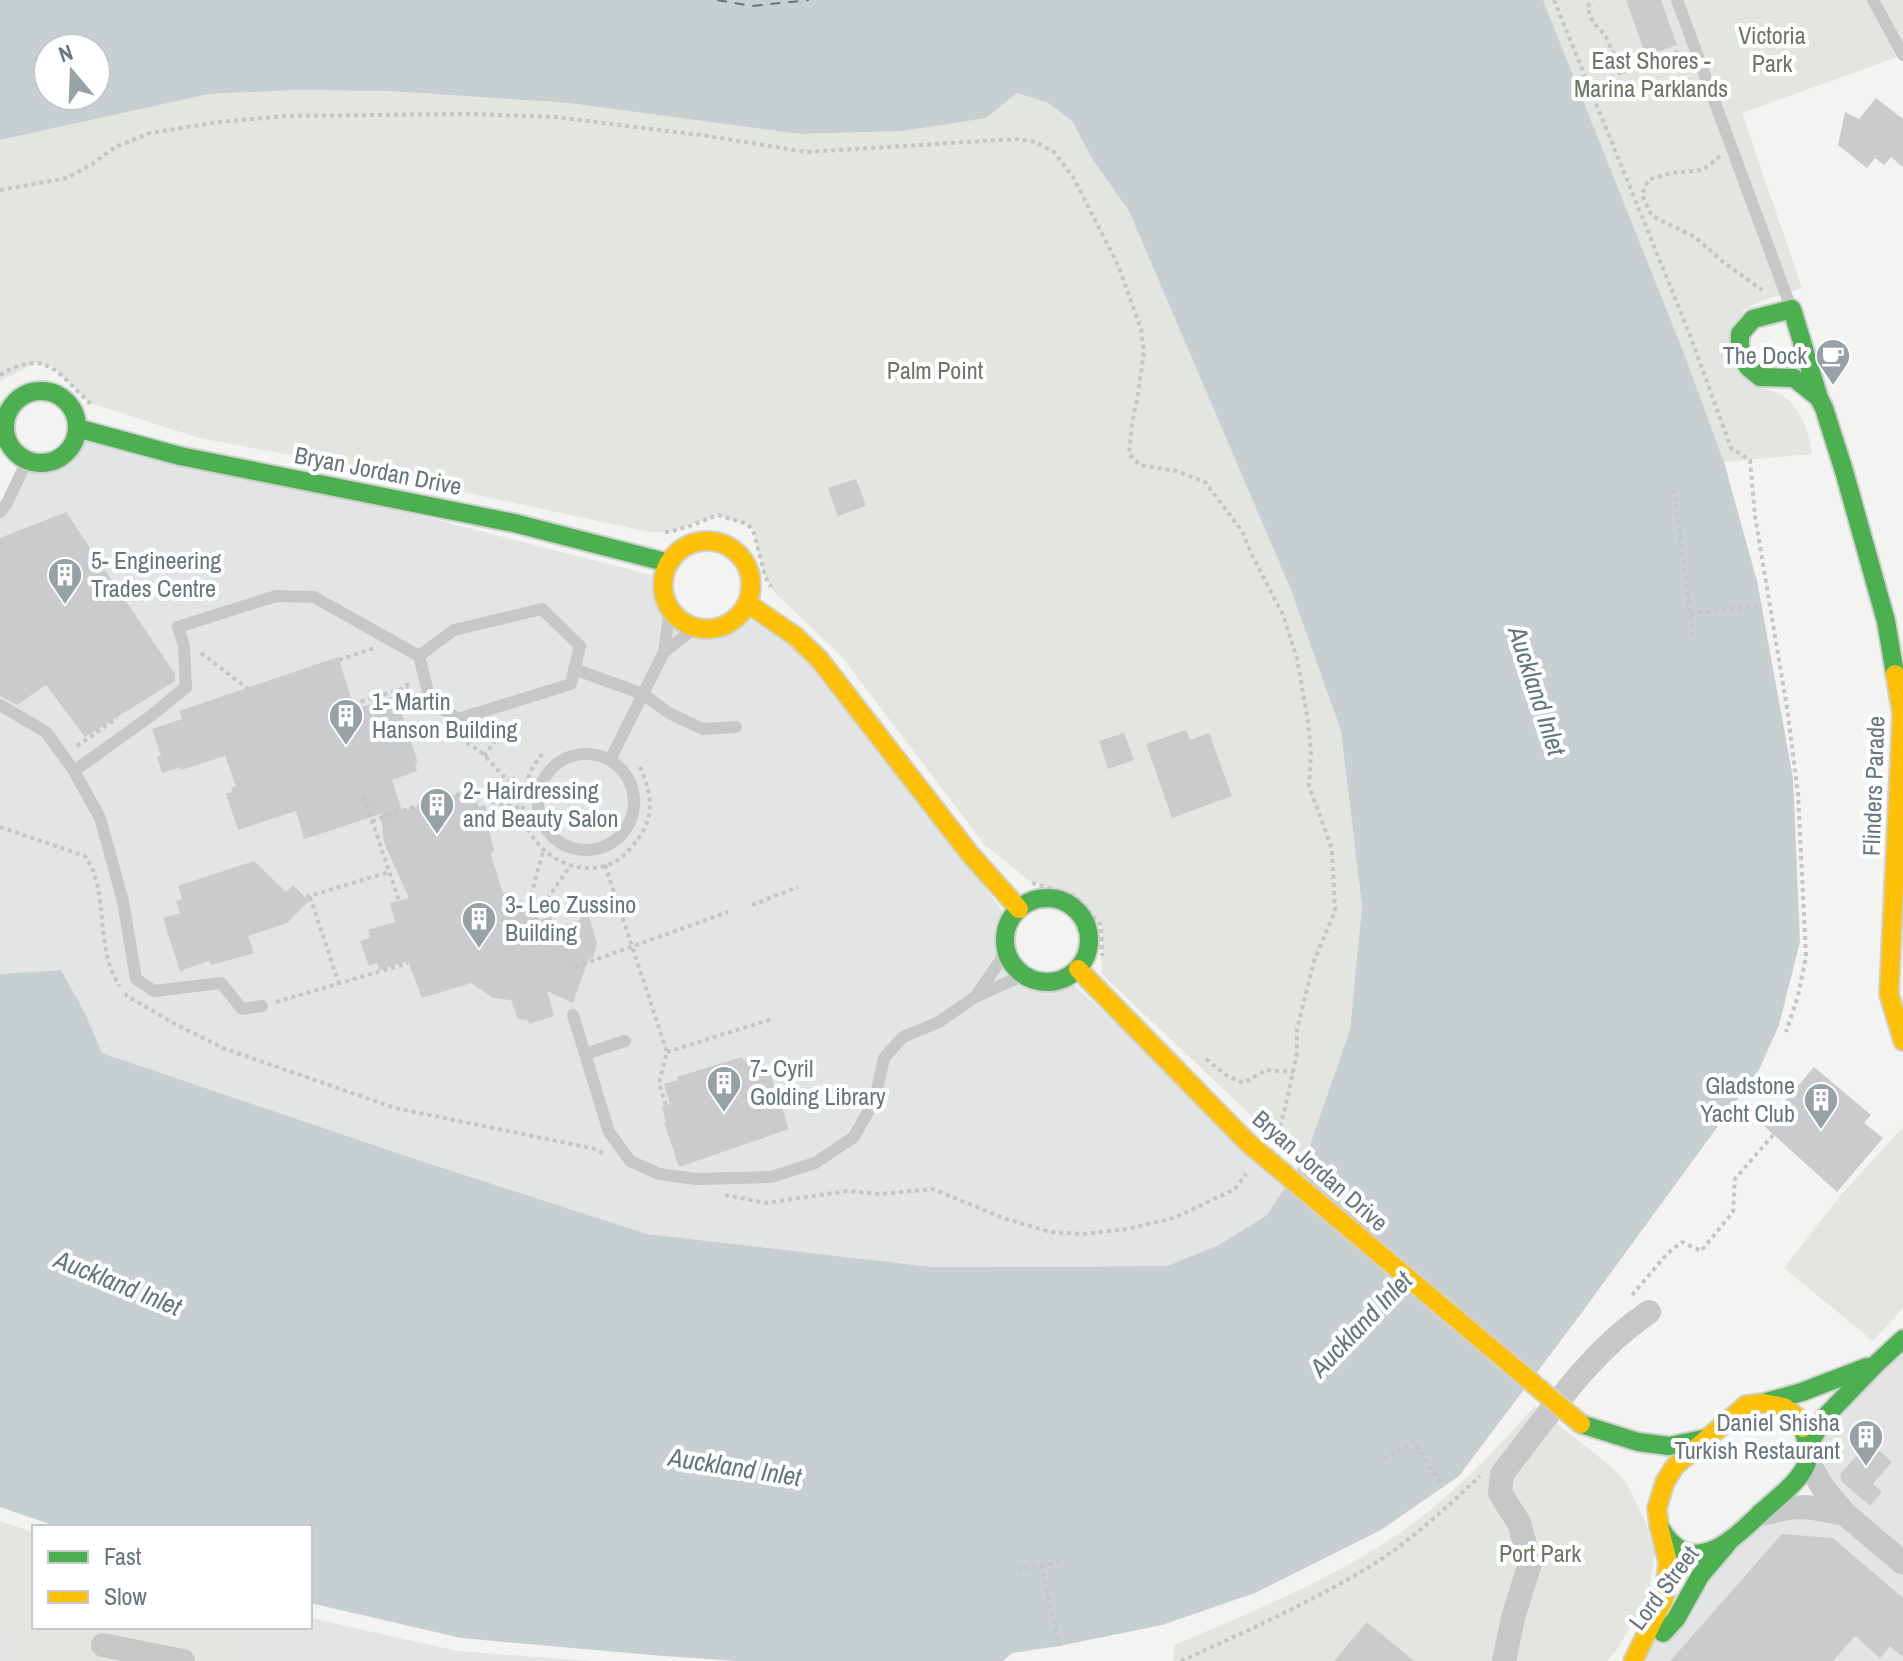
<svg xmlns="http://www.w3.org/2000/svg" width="1903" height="1661" viewBox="0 0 1903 1661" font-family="'Archivo Narrow',sans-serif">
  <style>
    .built { fill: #e3e5e5 }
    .green { fill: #e2e5e0 }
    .water { fill: #c7cfd1; fill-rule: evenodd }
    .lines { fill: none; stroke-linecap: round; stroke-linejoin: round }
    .ferry { stroke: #62777c; stroke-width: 2; stroke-dasharray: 10 8; stroke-linecap: butt }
    .building { fill: #cacbcc }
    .fast-casing { stroke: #cfd0d0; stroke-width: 22 }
    .slow-casing { stroke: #cfd0d0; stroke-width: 22 }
    .path { stroke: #c4c5c6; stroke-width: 4; stroke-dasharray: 4 4; stroke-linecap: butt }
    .lane { stroke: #c6c8c8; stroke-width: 12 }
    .street { stroke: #c6c8c8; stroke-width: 24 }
    .fast { stroke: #4caf50; stroke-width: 18 }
    .slow { stroke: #ffc107; stroke-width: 18 }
    .slow-bridge-casing { stroke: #cfd0d0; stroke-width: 22; stroke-linecap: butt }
    .slow-bridge { stroke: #ffc107; stroke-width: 18 }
    .labels { text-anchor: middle; stroke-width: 8; stroke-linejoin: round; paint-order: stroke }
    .park-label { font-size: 24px; fill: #6a7764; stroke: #fff }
    .poi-label { font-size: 24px; fill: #66767f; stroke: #fff; text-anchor: start }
    .street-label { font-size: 24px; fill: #66767f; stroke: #fff }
    .water-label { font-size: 26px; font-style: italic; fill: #62777c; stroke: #fff }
  </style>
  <rect width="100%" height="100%" fill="#f3f3f2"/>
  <path class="built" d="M 77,428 L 663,578 L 664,594 L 670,609 L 681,621 L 695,628 L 711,629 L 726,625 L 739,616 L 795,636 L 1010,921 L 1005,936 L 1007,951 L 1013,965 L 1024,975 L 1037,981 L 1051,982 L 1066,978 L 1291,1180 L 1268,1215 L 1219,1245 L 1167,1266 L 932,1267 L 647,1234 L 415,1159 L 101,1053 L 84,1011 L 61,970 L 0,974 L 0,512 L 27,461 L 41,463 L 55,460 L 66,453 L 74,442 Z
    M 1903,1334 L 1903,1661 L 1638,1661 L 1773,1503 L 1844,1514 L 1808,1462 Z
    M 0,1521 L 34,1533 L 34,1627 L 310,1627 L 310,1618 L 458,1651 L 592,1661 L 0,1661 Z"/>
  <path class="green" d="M 1543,0 L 1903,0 L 1903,55 L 1742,113 L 1802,288 L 1763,300 L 1742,311 L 1761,388 C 1769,390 1779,392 1785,397 C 1802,411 1809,432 1812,454 L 1724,462 L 1683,351 Z
    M 296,90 L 390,91 L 569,103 L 800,134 L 903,131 L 985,118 L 1017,93 L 1048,103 L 1072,121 L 1093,160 L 1129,211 L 1291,590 L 1341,731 L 1362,906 L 1350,1030 L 1306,1156 L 1298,1160 L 1102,974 L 1101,925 L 1076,896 L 1031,882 L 984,844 L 842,657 L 774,592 L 765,576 L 753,530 L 747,524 L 718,515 L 670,532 L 649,532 L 301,457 L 199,438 L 90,403 L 52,366 L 36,363 L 0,381 L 0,140 L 209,94 Z
    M 1903,1127 L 1903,1308 L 1873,1341 L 1784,1268 L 1840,1196 Z
    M 1535,1406 L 1610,1466 L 1626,1482 L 1644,1519 L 1655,1553 L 1648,1596 L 1616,1651 L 1607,1661 L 1173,1661 L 1174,1645 C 1256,1610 1340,1577 1412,1524 C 1458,1490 1497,1448 1535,1406 Z
    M 0,1521 L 34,1533 L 34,1627 L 232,1627 L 237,1661 L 10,1661 L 0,1593 Z"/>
  <path class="water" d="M 0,0 L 1543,0 L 1683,351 L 1724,462 L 1757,581 L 1793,778 L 1800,942 L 1779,1025 L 1759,1070 L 1583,1311 L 1459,1476 L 1381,1530 L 1255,1593 L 1162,1625 L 1059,1646 L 1012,1653 L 1003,1661 L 736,1661 L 651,1655 L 461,1638 L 310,1603 L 310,1527 L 58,1527 L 0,1507 L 0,974 L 61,970 L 84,1011 L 102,1053 L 415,1159 L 647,1234 L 932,1267 L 1167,1266 L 1219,1245 L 1267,1215 L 1306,1156 L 1350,1030 L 1362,906 L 1341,731 L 1291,590 L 1129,211 L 1093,160 L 1072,121 L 1048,103 L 1017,93 L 986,118 L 903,131 L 800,134 L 569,103 L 390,91 L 296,90 L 209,94 L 0,140 ZM 48,48 L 96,48 L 96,96 L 48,96 Z"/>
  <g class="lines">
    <path class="ferry" d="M 717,0 L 752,6 L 809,0"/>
  </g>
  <path class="building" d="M 1626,0 L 1661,0 L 1677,45 L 1646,56 Z
    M 1876,98 L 1903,119 L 1903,167 L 1891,157 L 1884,165 L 1875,158 L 1867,168 L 1838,145 L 1845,112 L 1859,119 Z
    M 856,479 L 866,506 L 838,516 L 828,488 Z
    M 66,512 L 175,674 L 175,681 L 85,737 L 46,685 L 17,705 L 0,696 L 0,538 Z
    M 338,657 L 355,709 L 396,696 L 418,763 L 415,764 L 417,771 L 392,780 L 402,811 L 472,789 L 479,807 L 485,805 L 492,829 L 489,830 L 494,850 L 491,855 L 503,893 L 510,891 L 511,898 L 535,904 L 539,920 L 551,917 L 555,928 L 578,921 L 587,910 L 597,943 L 593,957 L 589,958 L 573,1003 L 547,991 L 554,1016 L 529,1024 L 528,1020 L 518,1019 L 511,1000 L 493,998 L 471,983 L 422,998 L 408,961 L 379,970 L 377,963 L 369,966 L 360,941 L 370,938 L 368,930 L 395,922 L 390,903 L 409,898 L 384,843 L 381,814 L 304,839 L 296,811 L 238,830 L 226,794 L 232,792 L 231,788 L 236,786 L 225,756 L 181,770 L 180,767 L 162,773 L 157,757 L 161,756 L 152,729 L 182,719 L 179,711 Z
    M 1186,730 L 1190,740 L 1209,733 L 1232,796 L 1172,818 L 1146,744 Z
    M 1124,733 L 1134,760 L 1108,769 L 1099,741 Z
    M 254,861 L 286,892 L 293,885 L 309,901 L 287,923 L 248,936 L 254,953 L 212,965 L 209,961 L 180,971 L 163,918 L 180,913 L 176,901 L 182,899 L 178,886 Z
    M 742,1057 L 744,1061 L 756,1057 L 757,1061 L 762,1059 L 766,1071 L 769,1070 L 789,1129 L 679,1167 L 664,1122 L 666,1122 L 662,1107 L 670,1104 L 664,1084 L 678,1080 L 677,1077 Z
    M 1814,1067 L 1871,1115 L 1864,1123 L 1883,1138 L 1837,1192 L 1764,1126 Z
    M 1869,1442 L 1892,1462 L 1873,1484 L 1882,1492 L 1870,1506 L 1842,1482 L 1840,1474 Z
    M 1782,1534 L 1833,1538 L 1903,1598 L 1903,1657 L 1890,1646 L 1880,1658 L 1855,1636 L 1833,1661 L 1670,1661 Z
    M 1367,1622 L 1414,1661 L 1334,1661 Z"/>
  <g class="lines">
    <defs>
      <path id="fast" d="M5 427a36 36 0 1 1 72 0a36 36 0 1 1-72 0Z
        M 1819,398 L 1794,378 L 1760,377 L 1748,367 L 1740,353 L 1740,334 L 1753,319 L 1792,309 L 1819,398 L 1824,408 L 1844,471 L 1886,621 L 1895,674
        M 77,428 L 180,456 L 514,523 L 669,563
        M1005 940a42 42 0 1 1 84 0a42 42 0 1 1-84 0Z
        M 1763,1403 L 1802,1392 L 1867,1367
        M 1581,1424 L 1638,1442 L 1669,1446 L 1708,1438
        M 1807,1448 L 1824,1418 L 1875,1365 L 1903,1339
        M 1659,1526 C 1662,1531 1666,1537 1670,1541 C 1702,1575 1740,1532 1764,1510 C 1778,1497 1798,1483 1806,1465 C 1811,1455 1806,1438 1803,1428
        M 1663,1633 L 1676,1619 L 1700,1576 L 1728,1543"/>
      <path id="slow" d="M663 585a44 44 0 1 1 88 0a44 44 0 1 1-88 0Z
        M 747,603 L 795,636 L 819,659 L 970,854 L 1019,909
        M 1895,674 L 1902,713 L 1889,994 L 1903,1041
        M 1078,969 L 1247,1142
        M 1633,1661 L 1664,1599 L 1668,1562 L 1659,1526 L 1657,1508 L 1665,1482 L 1675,1466 L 1746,1405 L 1763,1403 L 1784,1407 L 1799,1418 L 1803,1428"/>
    </defs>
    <use href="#fast" class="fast-casing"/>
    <use href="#slow" class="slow-casing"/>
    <path class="path" d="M 1554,0 L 1690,335 L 1731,448 L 1750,460 L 1755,516 L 1787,708 L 1798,793 L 1806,956 L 1798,996 L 1786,1032
      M 1622,72 L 1680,51
      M 1590,90 L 1622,72 L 1605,35 L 1593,22 L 1587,7 L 1593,0
      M 1720,156 L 1703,170 L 1671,173 L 1648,180 L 1642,195 L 1652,216 L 1695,237 L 1723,262 L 1762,290
      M 0,190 L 67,178 L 92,164 L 115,147 L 150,133 L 219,122 L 286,116 L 469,114 L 555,117 L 708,136 L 806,152 L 1017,139 L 1036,142 L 1054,152 L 1073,177 L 1118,265 L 1141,329 L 1144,352 L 1137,400 L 1132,423 L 1129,454 L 1140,465 L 1176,471 L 1205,482 L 1242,531 L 1251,553 L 1283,615 L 1297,658 L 1308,721 L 1311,753 L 1309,786 L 1332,849 L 1335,911 L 1314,961 L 1297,1029 L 1297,1053 L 1286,1104 L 1280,1127 L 1275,1134
      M 0,375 C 48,346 58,375 91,404
      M 1674,489 L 1693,636
      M 665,532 L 670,532 L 687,527 L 718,515 L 747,524 L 753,530 L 765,576 L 771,587
      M 1690,614 L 1762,605
      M 201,653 L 247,688
      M 339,660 L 374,648
      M 407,683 L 409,696 L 413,700
      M 353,704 L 408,687
      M 453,734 C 464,741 477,748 486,757 C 500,772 506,782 527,790
      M 77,746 L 117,718
      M 542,754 C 538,760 532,767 529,775 C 527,782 522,804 523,811 C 528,854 583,885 621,858 C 627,853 633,845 638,839 C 656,816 651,790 639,765
      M 484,756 L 494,743 L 488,726
      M 514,785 L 521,806
      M 364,797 L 399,901
      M 372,821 L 448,796 L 479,792 L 487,801 L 521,808
      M 0,827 L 85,856 C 88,862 92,867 94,873 C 106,908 98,956 120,986
      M 605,865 L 667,1052 L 659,1083 L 666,1106
      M 1032,883 L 1075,896 L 1101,925 L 1102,956
      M 306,897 L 389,872
      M 310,897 L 339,984
      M 529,903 L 543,851
      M 752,905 L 798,887
      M 538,912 L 571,865
      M 575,967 L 728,912
      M 125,993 L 127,996 L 175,1024 L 223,1048 L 395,1108 L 596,1149 L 605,1155
      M 276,1002 L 408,963
      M 667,1052 L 772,1019
      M 1206,1059 L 1226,1075 L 1243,1083 L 1266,1070 L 1293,1072
      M 725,1195 L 766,1203 L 847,1191 L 880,1194 L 933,1189 L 1006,1219 L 1050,1232 L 1084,1234 L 1127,1229 L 1174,1218 L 1235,1189 L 1246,1174
      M 1632,1295 L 1668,1253 L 1682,1242 L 1701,1251 L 1733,1212 L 1735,1179 L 1773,1135
      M 1384,1459 L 1413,1441 L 1443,1487
      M 1041,1565 L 1059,1646
      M 1017,1569 L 1065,1561
      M 1181,1661 C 1241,1634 1302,1606 1359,1573 C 1403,1548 1443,1511 1480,1476"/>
    <path class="lane" d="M 1677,0 L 1791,308
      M 1873,0 L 1903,55
      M 0,512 L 7,503 L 27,461
      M 664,652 L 695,628
      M 574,669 L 643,694 L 669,713 L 703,729 L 736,727
      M 0,705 L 46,732 L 74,771 L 100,818 L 123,901 L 136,979 L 154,991 L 221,983 L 242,1009 L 262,1006
      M538 802a48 48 0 1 1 96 0a48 48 0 1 1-96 0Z
      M 610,760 L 664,652 L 670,609
      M 74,771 L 152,715 L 186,687 L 184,646 L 178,627 L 276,596 L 314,597 L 419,656 L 430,700 L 458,719 L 571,684 L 580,646 L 542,609 L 454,630 L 419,656
      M 977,994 L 1007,951
      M 573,1015 L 609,1132 L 630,1161 L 659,1174 L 696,1179 L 771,1177 L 815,1163 L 854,1137 L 875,1099 L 884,1058 L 903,1037 L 939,1022 L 975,997 L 1024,975
      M 585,1054 L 625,1041"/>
    <path class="street" d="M 1808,1462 L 1823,1488 L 1845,1514 L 1903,1563
      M 1761,1514 L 1788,1508 L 1807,1507 L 1845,1514
      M 103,1645 L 183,1661
      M 1504,1661 L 1513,1618 L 1530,1563 L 1519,1523 L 1500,1493 L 1502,1474 C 1547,1417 1588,1353 1649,1312"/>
    <use href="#fast" class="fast"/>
    <use href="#slow" class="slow"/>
    <defs>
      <path id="slow-bridge" d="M 1247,1142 L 1581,1424"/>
    </defs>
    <use href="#slow-bridge" class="slow-bridge-casing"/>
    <use href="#slow-bridge" class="slow-bridge"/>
  </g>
  <defs>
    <symbol id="cafe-pin" viewBox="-11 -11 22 30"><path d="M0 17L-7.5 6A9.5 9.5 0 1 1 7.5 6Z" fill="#97a2a7" stroke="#fff"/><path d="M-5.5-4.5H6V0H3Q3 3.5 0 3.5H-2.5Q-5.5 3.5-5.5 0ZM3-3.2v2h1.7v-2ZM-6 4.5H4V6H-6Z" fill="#fff"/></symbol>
    <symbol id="building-pin" viewBox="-11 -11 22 30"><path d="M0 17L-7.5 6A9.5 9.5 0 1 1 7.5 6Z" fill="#97a2a7" stroke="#fff"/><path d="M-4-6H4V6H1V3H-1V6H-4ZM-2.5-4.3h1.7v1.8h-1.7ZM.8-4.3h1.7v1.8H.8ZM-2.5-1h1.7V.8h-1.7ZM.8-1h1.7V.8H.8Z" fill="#fff"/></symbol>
  </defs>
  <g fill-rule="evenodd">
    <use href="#cafe-pin" x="1813" y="336" width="40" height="54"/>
    <use href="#building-pin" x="45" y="555" width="40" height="54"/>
    <use href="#building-pin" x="326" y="696" width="40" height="54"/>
    <use href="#building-pin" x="417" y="785" width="40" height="54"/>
    <use href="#building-pin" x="459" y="899" width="40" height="54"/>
    <use href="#building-pin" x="704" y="1063" width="40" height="54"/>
    <use href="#building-pin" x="1801" y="1080" width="40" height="54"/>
    <use href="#building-pin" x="1846" y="1417" width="40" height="54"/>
  </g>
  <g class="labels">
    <g class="park-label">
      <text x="1772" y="44">Victoria<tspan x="1772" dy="28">Park</tspan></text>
      <text x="1651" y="69">East Shores -<tspan x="1651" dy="28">Marina Parklands</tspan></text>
      <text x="935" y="379">Palm Point</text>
      <text x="1540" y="1562">Port Park</text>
    </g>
    <g class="poi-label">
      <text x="1807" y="364" text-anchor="end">The Dock</text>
      <text x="91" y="569">5- Engineering<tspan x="91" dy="28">Trades Centre</tspan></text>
      <text x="372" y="710">1- Martin<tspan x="372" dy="28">Hanson Building</tspan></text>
      <text x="463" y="799">2- Hairdressing<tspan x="463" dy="28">and Beauty Salon</tspan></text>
      <text x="505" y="913">3- Leo Zussino<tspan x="505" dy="28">Building</tspan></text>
      <text x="750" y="1077">7- Cyril<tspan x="750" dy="28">Golding Library</tspan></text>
      <text x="1795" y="1094" text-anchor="end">Gladstone<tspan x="1795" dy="28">Yacht Club</tspan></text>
      <text x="1840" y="1431" text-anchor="end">Daniel Shisha<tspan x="1840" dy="28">Turkish Restaurant</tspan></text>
    </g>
    <g class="street-label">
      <text transform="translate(378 471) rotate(11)" y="8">Bryan Jordan Drive</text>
      <text transform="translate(1874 786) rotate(-88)" y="8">Flinders Parade</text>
      <text transform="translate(1320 1171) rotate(41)" y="8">Bryan Jordan Drive</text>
      <text transform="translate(1664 1588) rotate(-53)" y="8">Lord Street</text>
    </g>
    <g class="water-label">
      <text transform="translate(1537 691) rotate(72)" y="9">Auckland Inlet</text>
      <text transform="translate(118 1283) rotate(22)" y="9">Auckland Inlet</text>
      <text transform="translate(1361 1324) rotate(-46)" y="9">Auckland Inlet</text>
      <text transform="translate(735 1467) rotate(9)" y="9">Auckland Inlet</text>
    </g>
  </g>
  <rect x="32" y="1525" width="280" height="104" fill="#ffffff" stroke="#c2c8cc" stroke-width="2"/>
  <rect x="48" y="1551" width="40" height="12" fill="#4caf50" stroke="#c2c8cc" stroke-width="2"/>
  <text x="104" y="1565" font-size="24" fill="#66767f">Fast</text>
  <rect x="48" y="1591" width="40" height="12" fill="#ffc107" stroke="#c2c8cc" stroke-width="2"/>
  <text x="104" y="1605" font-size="24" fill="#66767f">Slow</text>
  <g transform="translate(72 72) rotate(341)"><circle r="38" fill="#ffffff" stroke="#c2c8cc" stroke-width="2"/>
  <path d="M0-6L14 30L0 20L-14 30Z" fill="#97a2a7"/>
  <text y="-12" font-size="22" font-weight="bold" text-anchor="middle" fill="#66767f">N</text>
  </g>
</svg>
